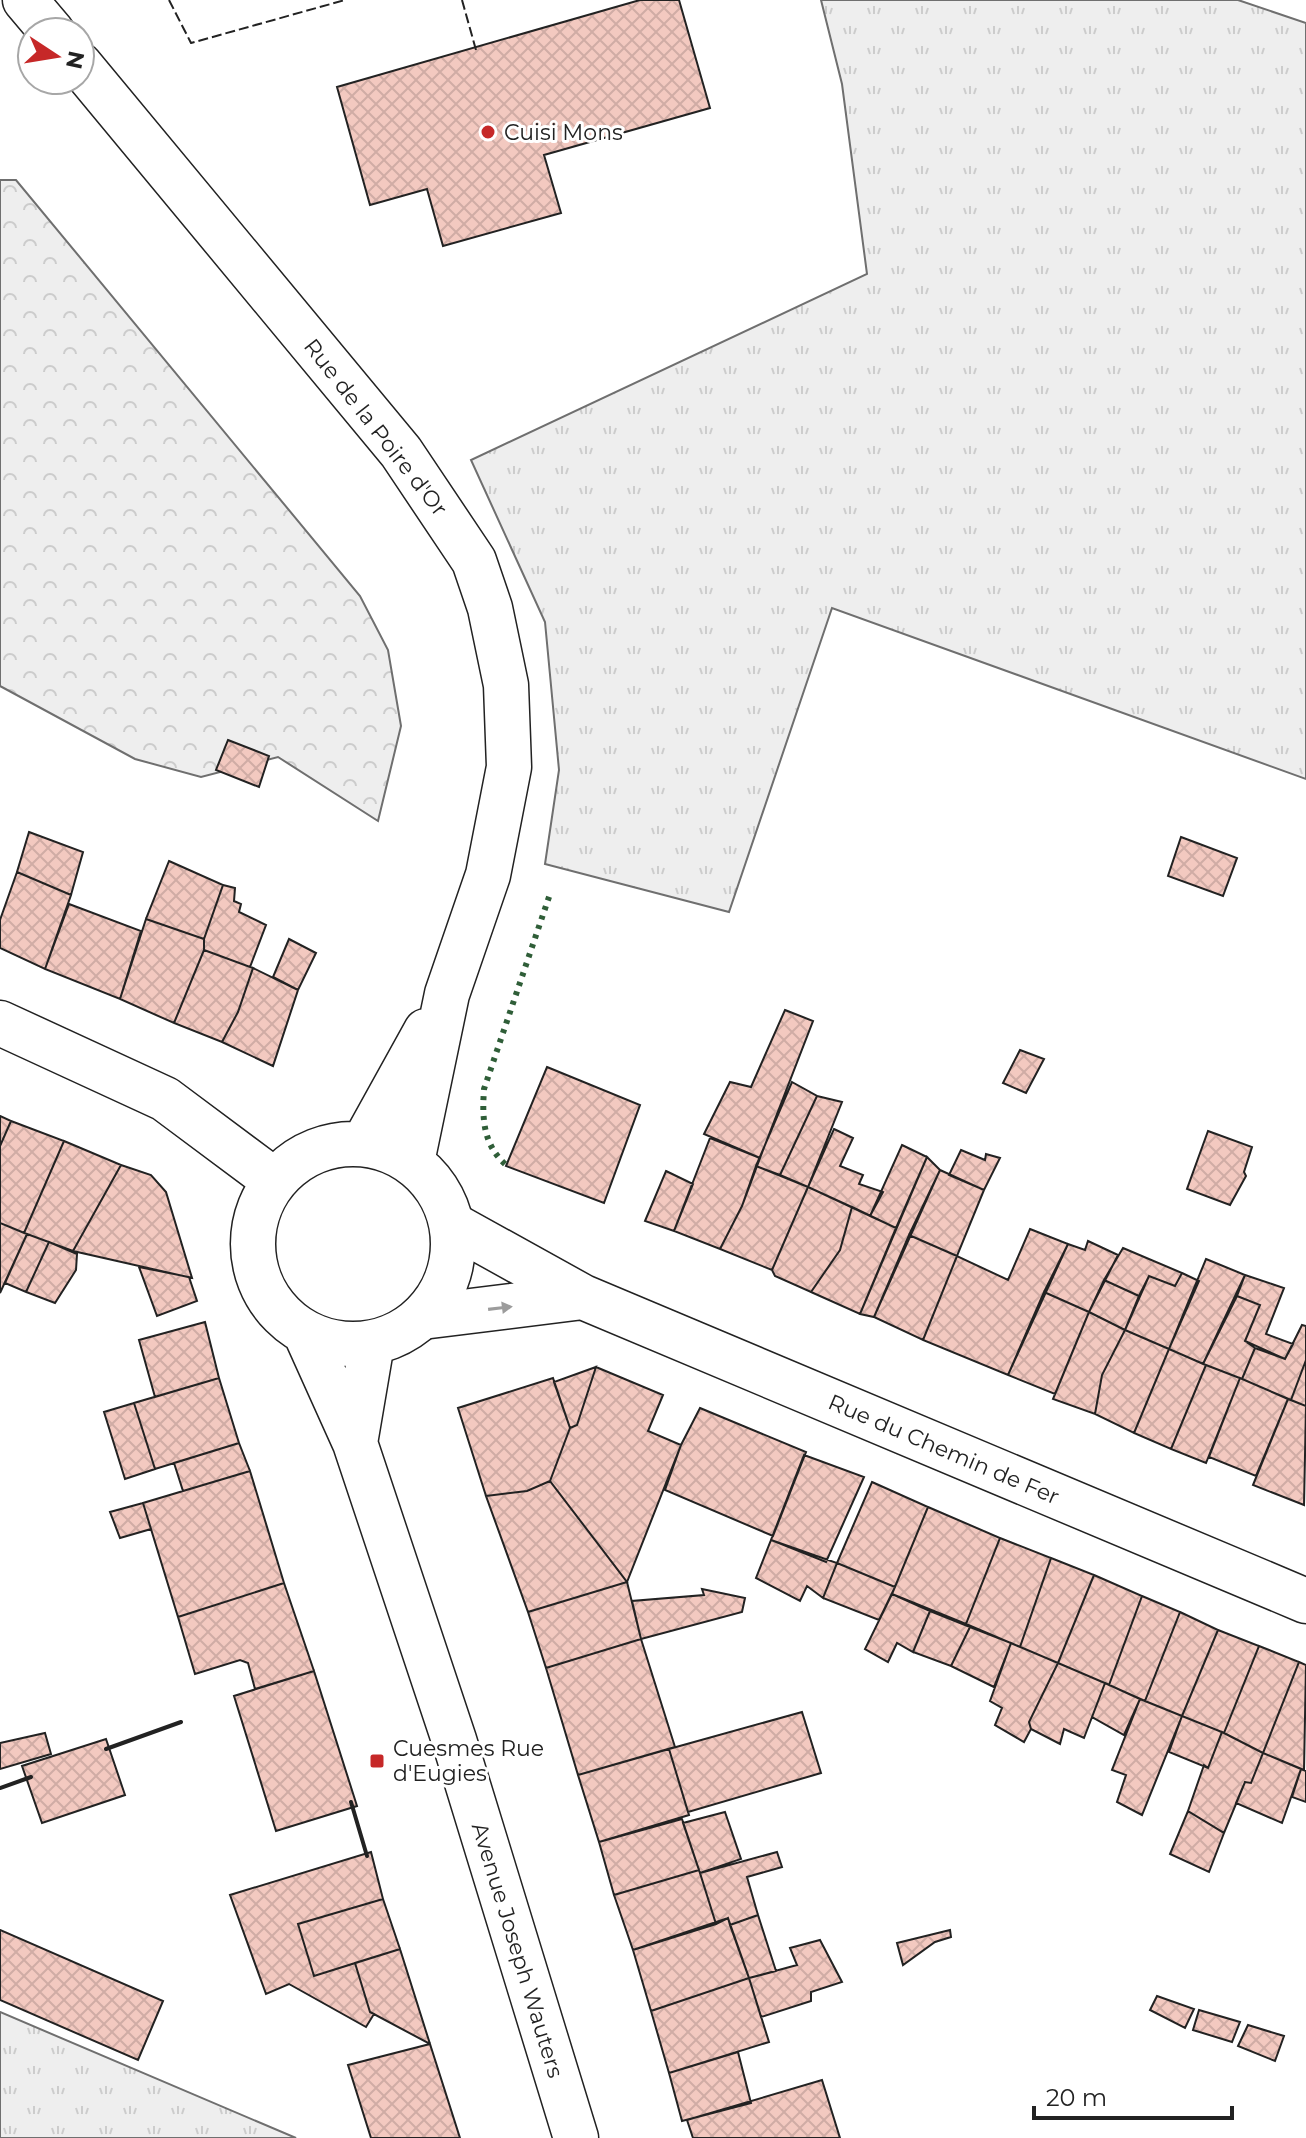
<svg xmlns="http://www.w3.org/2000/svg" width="1306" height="2138" viewBox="0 0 1306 2138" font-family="Montserrat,sans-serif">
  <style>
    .grass { fill: url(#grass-tufts); stroke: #6f6f6f; stroke-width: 2 }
    .forest { fill: url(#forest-crowns); stroke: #6f6f6f; stroke-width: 2 }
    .building { fill: url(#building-cross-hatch); stroke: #222; stroke-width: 2 }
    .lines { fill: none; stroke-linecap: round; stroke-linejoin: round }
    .street-casing { stroke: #222; stroke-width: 47 }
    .secondary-casing { stroke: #222; stroke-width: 47 }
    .street { stroke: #fff; stroke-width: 44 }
    .secondary { stroke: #fff; stroke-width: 44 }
    .hedge { stroke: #2f5e38; stroke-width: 6; stroke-dasharray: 4 6; stroke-linecap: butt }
    .fence { stroke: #222; stroke-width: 2; stroke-dasharray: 10 4; stroke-linecap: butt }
    .wall { stroke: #222; stroke-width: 4 }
    .oneway { fill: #9c9c9c }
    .poi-dot { fill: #c62828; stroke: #fff; stroke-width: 3 }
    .labels { text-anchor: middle; stroke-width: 6; stroke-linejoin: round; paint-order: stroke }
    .poi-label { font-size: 22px; fill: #222; stroke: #fff; text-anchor: start }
    .street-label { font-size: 22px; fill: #222; stroke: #fff }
  </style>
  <defs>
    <pattern id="grass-tufts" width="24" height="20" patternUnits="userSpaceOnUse" patternTransform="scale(2)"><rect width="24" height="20" fill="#eee"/><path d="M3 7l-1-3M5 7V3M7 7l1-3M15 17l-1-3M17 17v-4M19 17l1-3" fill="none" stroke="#ccc"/></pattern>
    <pattern id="forest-crowns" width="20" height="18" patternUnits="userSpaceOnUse" patternTransform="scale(2)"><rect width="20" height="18" fill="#eee"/><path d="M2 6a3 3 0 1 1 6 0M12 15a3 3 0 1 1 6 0" fill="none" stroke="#ccc"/></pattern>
    <pattern id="building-cross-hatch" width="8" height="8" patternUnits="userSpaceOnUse" patternTransform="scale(2)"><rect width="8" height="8" fill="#f3c9c0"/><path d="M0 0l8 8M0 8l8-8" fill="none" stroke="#d0aca5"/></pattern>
  </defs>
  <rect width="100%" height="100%" fill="#fff"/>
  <path class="grass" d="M 821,0 L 1238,0 L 1306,23 L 1306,779 L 832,608 L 729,912 L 545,864 L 559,770 L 545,622 L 471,460 L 867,274 L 842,84 Z
    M 0,2012 L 296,2138 L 0,2138 Z"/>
  <path class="forest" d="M 0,180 L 16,180 L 360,596 L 388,650 L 401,726 L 378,821 L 278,757 L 201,777 L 135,759 L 0,686 Z"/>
  <path class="building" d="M 640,0 L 679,0 L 710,108 L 544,155 L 561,213 L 443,246 L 427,189 L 370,205 L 337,87 Z
    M 228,740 L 269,756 L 259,787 L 216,770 Z
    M 29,832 L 83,852 L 71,895 L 17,872 Z
    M 1181,837 L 1237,858 L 1223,896 L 1168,876 Z
    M 169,861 L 223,885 L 204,939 L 146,919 Z
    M 17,872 L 71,895 L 45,969 L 0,948 L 0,920 Z
    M 223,885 L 235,888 L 234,901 L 241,904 L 239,912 L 266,925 L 250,967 L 204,950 L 204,939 Z
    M 69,904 L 141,931 L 120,999 L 45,969 Z
    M 146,919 L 204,939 L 204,950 L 174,1023 L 120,999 Z
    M 289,939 L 316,953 L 298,990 L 273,977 Z
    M 204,950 L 253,968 L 238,1012 L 222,1042 L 174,1023 Z
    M 253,968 L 298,990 L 273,1066 L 222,1042 L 238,1012 Z
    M 785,1010 L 813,1021 L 760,1158 L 704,1134 L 730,1082 L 751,1087 Z
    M 1020,1050 L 1044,1059 L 1026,1093 L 1003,1083 Z
    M 547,1067 L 640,1105 L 604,1203 L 506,1166 Z
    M 792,1082 L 817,1096 L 780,1175 L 756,1166 Z
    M 817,1096 L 842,1102 L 808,1187 L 780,1175 Z
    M 0,1116 L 11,1121 L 0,1146 Z
    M 11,1121 L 64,1141 L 24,1233 L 0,1223 L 0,1146 Z
    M 834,1129 L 853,1138 L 840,1166 L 863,1175 L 859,1184 L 883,1192 L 870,1216 L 808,1187 Z
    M 1208,1131 L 1252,1147 L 1244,1172 L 1246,1176 L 1230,1205 L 1187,1189 Z
    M 710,1138 L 760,1158 L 742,1206 L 720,1249 L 674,1231 Z
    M 64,1141 L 121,1165 L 73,1251 L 24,1233 Z
    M 902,1145 L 927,1157 L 896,1228 L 870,1216 Z
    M 961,1150 L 985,1160 L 986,1154 L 1000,1158 L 984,1190 L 949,1175 Z
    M 927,1157 L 940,1170 L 874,1317 L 860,1314 Z
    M 121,1165 L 151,1175 L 166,1192 L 192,1278 L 73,1251 Z
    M 756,1166 L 808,1187 L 772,1270 L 720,1249 L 742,1206 Z
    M 940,1170 L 984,1190 L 957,1256 L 909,1235 Z
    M 666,1171 L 693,1184 L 674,1231 L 645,1221 Z
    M 808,1187 L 852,1207 L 840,1250 L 811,1292 L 775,1276 L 772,1270 Z
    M 852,1207 L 896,1228 L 860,1314 L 811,1292 L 840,1250 Z
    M 0,1223 L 27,1234 L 0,1293 Z
    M 1030,1229 L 1068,1244 L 1008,1375 L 923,1340 L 957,1256 L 1008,1280 Z
    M 27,1234 L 49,1242 L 26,1292 L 5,1283 Z
    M 909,1235 L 957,1256 L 923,1340 L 874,1317 Z
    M 1088,1241 L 1118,1255 L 1089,1312 L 1044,1292 L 1068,1244 L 1085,1250 Z
    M 49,1242 L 77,1254 L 76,1270 L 55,1303 L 26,1292 Z
    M 1123,1248 L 1182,1273 L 1175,1286 L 1149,1276 L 1139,1296 L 1104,1280 Z
    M 1206,1259 L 1245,1275 L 1203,1364 L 1169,1349 Z
    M 139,1267 L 189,1277 L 197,1301 L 157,1316 Z
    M 1182,1273 L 1199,1281 L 1169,1349 L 1125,1330 L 1149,1276 L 1175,1286 Z
    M 1245,1275 L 1284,1288 L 1266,1334 L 1293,1344 L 1285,1359 L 1245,1341 L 1260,1305 L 1237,1296 Z
    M 1104,1280 L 1139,1296 L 1125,1330 L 1089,1312 Z
    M 1044,1292 L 1089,1312 L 1055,1394 L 1008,1375 Z
    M 1237,1296 L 1260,1305 L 1245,1341 L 1255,1348 L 1242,1379 L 1203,1364 Z
    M 1089,1312 L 1125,1330 L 1102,1375 L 1095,1414 L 1053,1399 Z
    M 205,1322 L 219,1378 L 155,1397 L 139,1340 Z
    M 1302,1325 L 1306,1326 L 1306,1360 L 1291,1400 L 1242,1379 L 1255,1348 L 1285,1359 Z
    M 1125,1330 L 1169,1349 L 1134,1433 L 1095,1414 L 1102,1375 Z
    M 1169,1349 L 1206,1365 L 1171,1449 L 1134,1433 Z
    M 1306,1360 L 1306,1406 L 1291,1400 Z
    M 1206,1365 L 1240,1378 L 1206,1463 L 1171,1449 Z
    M 596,1367 L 663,1395 L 648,1431 L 681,1445 L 627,1582 L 550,1481 L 570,1428 L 577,1425 Z
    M 596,1367 L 577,1425 L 570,1428 L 554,1382 Z
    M 219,1378 L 239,1443 L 155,1469 L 134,1403 Z
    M 553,1378 L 570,1428 L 550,1481 L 527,1491 L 486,1496 L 458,1408 Z
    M 1240,1378 L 1288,1399 L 1256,1476 L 1209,1457 Z
    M 1288,1399 L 1306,1406 L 1304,1505 L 1253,1485 Z
    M 134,1403 L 155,1469 L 125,1479 L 104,1412 Z
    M 700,1408 L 806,1452 L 773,1536 L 665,1490 L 681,1445 Z
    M 239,1443 L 250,1471 L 183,1491 L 174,1463 Z
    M 804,1455 L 864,1477 L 826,1562 L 771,1540 Z
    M 250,1471 L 284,1583 L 178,1617 L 143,1503 Z
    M 550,1481 L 627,1582 L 528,1612 L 486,1496 L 527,1491 Z
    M 872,1482 L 928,1507 L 895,1587 L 837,1563 Z
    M 143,1503 L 151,1529 L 120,1538 L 110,1512 Z
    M 928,1507 L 1000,1538 L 966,1624 L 892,1594 Z
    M 1000,1538 L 1051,1558 L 1020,1647 L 966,1624 Z
    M 771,1540 L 837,1563 L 823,1598 L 807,1586 L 800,1601 L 756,1578 Z
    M 1051,1558 L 1094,1575 L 1058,1663 L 1020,1647 Z
    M 837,1563 L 895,1587 L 879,1620 L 823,1598 Z
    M 1094,1575 L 1142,1596 L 1109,1685 L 1058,1663 Z
    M 627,1582 L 641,1639 L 546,1668 L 528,1612 Z
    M 284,1583 L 314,1671 L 255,1689 L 248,1663 L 240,1660 L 195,1674 L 178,1617 Z
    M 702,1589 L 745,1598 L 742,1612 L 641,1639 L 632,1601 L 704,1595 Z
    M 892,1594 L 930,1611 L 913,1652 L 897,1643 L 888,1662 L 865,1649 Z
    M 1142,1596 L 1180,1612 L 1145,1701 L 1109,1685 Z
    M 930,1611 L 970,1627 L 951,1666 L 913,1652 Z
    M 1180,1612 L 1218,1630 L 1182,1716 L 1145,1701 Z
    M 970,1627 L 1011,1643 L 994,1687 L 951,1666 Z
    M 1218,1630 L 1259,1646 L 1224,1733 L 1182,1716 Z
    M 641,1639 L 675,1747 L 578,1775 L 546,1668 Z
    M 1011,1643 L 1058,1663 L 1029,1722 L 1031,1729 L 1024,1742 L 995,1725 L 1002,1708 L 990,1701 Z
    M 1259,1646 L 1299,1662 L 1263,1753 L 1224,1733 Z
    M 1299,1662 L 1306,1665 L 1304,1770 L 1263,1753 Z
    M 1058,1663 L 1105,1683 L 1084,1738 L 1064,1729 L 1060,1744 L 1031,1729 L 1029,1722 Z
    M 314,1671 L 357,1806 L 276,1831 L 234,1696 Z
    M 1105,1683 L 1140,1699 L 1124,1735 L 1092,1717 Z
    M 1140,1699 L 1182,1716 L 1142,1815 L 1117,1802 L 1126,1775 L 1112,1770 Z
    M 802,1712 L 821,1773 L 688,1812 L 669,1749 Z
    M 1182,1716 L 1222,1732 L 1208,1768 L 1169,1752 Z
    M 1222,1732 L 1263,1753 L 1251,1783 L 1245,1782 L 1224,1833 L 1188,1811 L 1204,1765 L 1208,1768 Z
    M 45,1733 L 51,1754 L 0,1769 L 0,1743 Z
    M 106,1739 L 125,1795 L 42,1823 L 22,1766 Z
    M 669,1749 L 689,1815 L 599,1842 L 578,1775 Z
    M 1263,1753 L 1301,1769 L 1282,1823 L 1236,1803 L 1245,1782 L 1251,1783 Z
    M 1301,1769 L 1306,1771 L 1306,1802 L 1292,1797 Z
    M 1188,1811 L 1224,1833 L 1209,1872 L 1170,1854 Z
    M 725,1812 L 741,1859 L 700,1873 L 683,1823 Z
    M 682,1819 L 699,1870 L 614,1895 L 599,1842 Z
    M 371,1852 L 383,1899 L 298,1924 L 314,1976 L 355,1963 L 370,2012 L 374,2014 L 366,2027 L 289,1984 L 266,1994 L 230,1895 Z
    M 777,1852 L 782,1867 L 747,1877 L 758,1915 L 730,1925 L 728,1918 L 716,1924 L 700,1873 Z
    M 699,1870 L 716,1924 L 633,1950 L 614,1895 Z
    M 383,1899 L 400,1949 L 314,1976 L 298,1924 Z
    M 758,1915 L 776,1971 L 749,1978 L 730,1925 Z
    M 728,1918 L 749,1978 L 651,2011 L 633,1950 Z
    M 0,1930 L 163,2001 L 138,2060 L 0,2000 Z
    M 950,1930 L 951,1937 L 935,1942 L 903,1965 L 897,1943 Z
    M 820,1940 L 842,1982 L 811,1992 L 811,2001 L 761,2017 L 749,1978 L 797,1965 L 790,1948 Z
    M 400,1949 L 430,2044 L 370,2012 L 355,1963 Z
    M 749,1978 L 769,2042 L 669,2073 L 651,2011 Z
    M 1157,1996 L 1194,2009 L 1185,2028 L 1150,2010 Z
    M 1199,2010 L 1240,2022 L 1232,2042 L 1193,2030 Z
    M 1248,2025 L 1284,2036 L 1275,2061 L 1238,2046 Z
    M 430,2044 L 460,2138 L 371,2138 L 348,2065 Z
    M 738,2052 L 751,2103 L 682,2121 L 669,2073 Z
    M 822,2080 L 840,2138 L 693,2138 L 687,2120 Z"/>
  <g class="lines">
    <defs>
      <path id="street" d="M 453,1225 L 583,1297 L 1306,1601
        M 422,1317 L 583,1297"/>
      <path id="secondary" d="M 25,0 L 52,32
        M 80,65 L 401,452 L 474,561 L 490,608 L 506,685 L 509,767 L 488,875 L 447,994 L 412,1162
        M 0,1023 L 165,1099 L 275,1181
        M 364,1143 L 426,1031
        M253 1244a100 100 0 1 1 200 0a100 100 0 1 1-200 0Z
        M 305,1332 L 355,1443 L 454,1740 L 576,2138
        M 355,1443 L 372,1343"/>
    </defs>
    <use href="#street" class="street-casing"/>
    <use href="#secondary" class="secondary-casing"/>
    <use href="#street" class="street"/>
    <use href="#secondary" class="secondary"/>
    <path class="hedge" d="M 505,1164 C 483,1144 482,1118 484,1089 L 551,891"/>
    <path class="fence" d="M 169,0 L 191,43 L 345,0
      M 462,0 L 476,50"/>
    <path class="wall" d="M 106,1749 L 181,1722
      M 0,1788 L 31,1777
      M 351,1802 L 367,1856"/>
  </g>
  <defs><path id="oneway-solid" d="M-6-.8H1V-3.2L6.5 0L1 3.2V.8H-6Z" transform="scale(2)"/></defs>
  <use class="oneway" href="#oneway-solid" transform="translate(500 1308) rotate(-7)"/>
  <g class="poi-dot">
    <circle cx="488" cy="132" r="8"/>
    <rect x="369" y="1753" width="16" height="16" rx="4"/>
  </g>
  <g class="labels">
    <g class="poi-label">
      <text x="504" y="140">Cuisi Mons</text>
      <text x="393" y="1756">Cuesmes Rue<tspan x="393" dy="25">d'Eugies</tspan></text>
    </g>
    <g class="street-label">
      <text transform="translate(376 427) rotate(52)" y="8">Rue de la Poire d'Or</text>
      <text transform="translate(944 1449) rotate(23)" y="8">Rue du Chemin de Fer</text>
      <text transform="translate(518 1950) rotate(73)" y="8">Avenue Joseph Wauters</text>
    </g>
  </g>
  <g transform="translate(56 56) rotate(102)"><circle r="38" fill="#ffffff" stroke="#a7a7a7" stroke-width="2"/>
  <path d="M0-6L14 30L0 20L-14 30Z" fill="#c62828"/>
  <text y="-12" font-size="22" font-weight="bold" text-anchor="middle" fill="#222222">N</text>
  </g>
  <path d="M1034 2106v12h198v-12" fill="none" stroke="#222222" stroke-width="4"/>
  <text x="1046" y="2106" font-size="24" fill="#222222" stroke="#ffffff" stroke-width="6" paint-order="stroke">20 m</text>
</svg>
